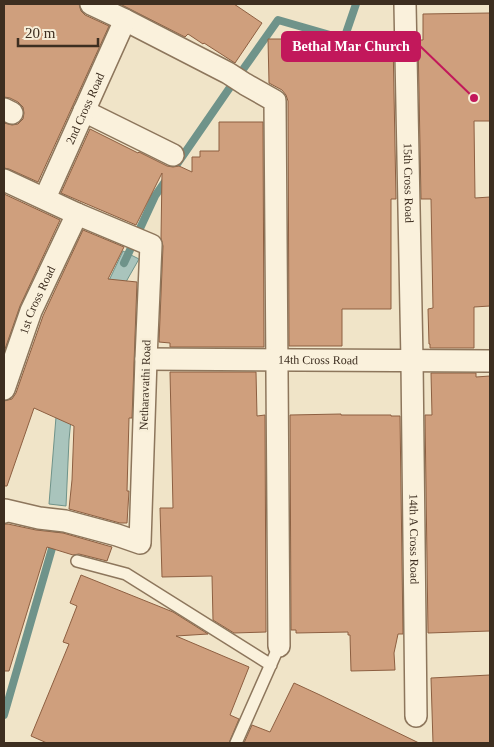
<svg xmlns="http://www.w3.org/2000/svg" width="494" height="747" viewBox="0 0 494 747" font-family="Georgia,serif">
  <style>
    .water { fill: #a9c4bc; stroke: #6f938a }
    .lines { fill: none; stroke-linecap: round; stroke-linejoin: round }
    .stream { stroke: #6f938a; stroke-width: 8 }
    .building { fill: #cf9f7d; stroke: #8d5f41 }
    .service-casing { stroke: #8d765c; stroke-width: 14 }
    .minor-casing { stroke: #8d765c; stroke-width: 24 }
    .service { stroke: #faf1dc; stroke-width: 11 }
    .minor { stroke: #faf1dc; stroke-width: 21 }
    .labels { text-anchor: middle; stroke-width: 5; stroke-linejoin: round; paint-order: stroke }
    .street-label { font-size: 12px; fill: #3d2e20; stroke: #f7eed8 }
    .leader { fill: none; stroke: #c2185b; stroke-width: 2 }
    .callout-dot { fill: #c2185b; stroke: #f7eed8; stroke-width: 2 }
    .callout { fill: #c2185b; stroke: #c2185b; stroke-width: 2 }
    .callout-label { font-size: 14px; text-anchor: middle; font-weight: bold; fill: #fff }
  </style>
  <rect width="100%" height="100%" fill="#f0e4c8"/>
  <path class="water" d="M 123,251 L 139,259 L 106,317 L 72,409 L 69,440 L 66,506 L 49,504 L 56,417 L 66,371 Z"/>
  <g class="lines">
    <path class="stream" d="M 244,68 L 278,20 L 344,39 L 356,4
      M 124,263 L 155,196 L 233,83
      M 4,715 L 57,531"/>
  </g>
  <path class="building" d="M 4,4 L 79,4 L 81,11 L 85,15 L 109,26 L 38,182 L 9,169 L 4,168 L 4,123 L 12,125 L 18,124 L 23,119 L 24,113 L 23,107 L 18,102 L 10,98 L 4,97 Z
    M 120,4 L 234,4 L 262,23 L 235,63 L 204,43 L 203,44 L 188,34 L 185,37 Z
    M 490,13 L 490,121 L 474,121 L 475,198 L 490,197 L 490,306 L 474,307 L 474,348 L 430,348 L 430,344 L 429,344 L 428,309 L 433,308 L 431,199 L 421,199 L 418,40 L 423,40 L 423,14 Z
    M 268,39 L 311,39 L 338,50 L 353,40 L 393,40 L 396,199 L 391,199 L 391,309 L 342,309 L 342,346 L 289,346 L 288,101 L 286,95 L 282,90 L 269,83 Z
    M 219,122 L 263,122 L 264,347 L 170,347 L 170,343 L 159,342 L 163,246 L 161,238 L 162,173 L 136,225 L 61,193 L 90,129 L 138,153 L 139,152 L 167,166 L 173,167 L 179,166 L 192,172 L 192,157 L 200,157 L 200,151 L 219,151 Z
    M 4,194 L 60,220 L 20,306 L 4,352 Z
    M 83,230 L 124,247 L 108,279 L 137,282 L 132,418 L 129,418 L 127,491 L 129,491 L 127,523 L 120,523 L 69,509 L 72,480 L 74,426 L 34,408 L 7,486 L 4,486 L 4,401 L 12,399 L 16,393 L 43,316 Z
    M 170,372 L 256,372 L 257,416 L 265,415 L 266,632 L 234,633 L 213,620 L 212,576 L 162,577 L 160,508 L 173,508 Z
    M 431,373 L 476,373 L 476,377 L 490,376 L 490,631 L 428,633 L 425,415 L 432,415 Z
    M 341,414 L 341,415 L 391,415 L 391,416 L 400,416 L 403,634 L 398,634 L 394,653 L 395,670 L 351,671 L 350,635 L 348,635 L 348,632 L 296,633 L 296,630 L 291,630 L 290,415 Z
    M 4,524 L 8,524 L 36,530 L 63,533 L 112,547 L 107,561 L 79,554 L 73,555 L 47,547 L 9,671 L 4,671 Z
    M 81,575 L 173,612 L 208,634 L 176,636 L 249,667 L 230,715 L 239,719 L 229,743 L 47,743 L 31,736 L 69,644 L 63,642 L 77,606 L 70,603 Z
    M 490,675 L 490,743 L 433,743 L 431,678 Z
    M 294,683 L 320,695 L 419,743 L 244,743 L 252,725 L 270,732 Z"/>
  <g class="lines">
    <defs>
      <path id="service" d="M 77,561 L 126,574 L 271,665
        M 236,743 L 279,646"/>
      <g id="minor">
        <path d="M 91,4 L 125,20 L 228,73 L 245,84 L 275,101 L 279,646"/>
        <path id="s1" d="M 405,4 L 412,361 L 416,716"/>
        <path d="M 4,109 L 12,113"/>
        <path d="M 84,111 L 173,155"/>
        <path d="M 4,180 L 77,214 L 151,245 L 146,359 L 140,543 L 117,535 L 65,521 L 39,518 L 5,510 L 4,512"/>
        <path id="s2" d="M 45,198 L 125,20"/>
        <path id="s3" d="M 146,359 L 490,361"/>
        <path id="s4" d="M 4,389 L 31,311 L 77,214"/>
      </g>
    </defs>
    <use href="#service" class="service-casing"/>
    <use href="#minor" class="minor-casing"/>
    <use href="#service" class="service"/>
    <use href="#minor" class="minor"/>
  </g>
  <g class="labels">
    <g class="street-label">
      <text dy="4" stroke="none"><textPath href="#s2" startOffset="98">2nd Cross Road</textPath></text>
      <text dy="4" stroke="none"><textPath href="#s1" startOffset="179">15th Cross Road</textPath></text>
      <text dy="4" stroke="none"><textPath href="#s4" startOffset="95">1st Cross Road</textPath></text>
      <text dy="4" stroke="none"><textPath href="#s3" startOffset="172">14th Cross Road</textPath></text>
      <text transform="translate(145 385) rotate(-88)" y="4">Netharavathi Road</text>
      <text dy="4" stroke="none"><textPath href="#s1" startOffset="535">14th A Cross Road</textPath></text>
    </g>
  </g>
  <path class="leader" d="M474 98L420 46"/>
  <circle class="callout-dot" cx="474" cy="98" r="5"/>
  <rect class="callout" x="282" y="32" width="138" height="29" rx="5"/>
  <g class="callout-label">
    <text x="351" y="51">Bethal Mar Church</text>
  </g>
  <rect width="494" height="747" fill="none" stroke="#3d2e20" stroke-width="10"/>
  <path d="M18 38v8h80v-8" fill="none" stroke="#3d2e20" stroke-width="2.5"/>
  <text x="25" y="38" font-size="15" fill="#3d2e20" stroke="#f7eed8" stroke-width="4" paint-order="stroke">20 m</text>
</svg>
